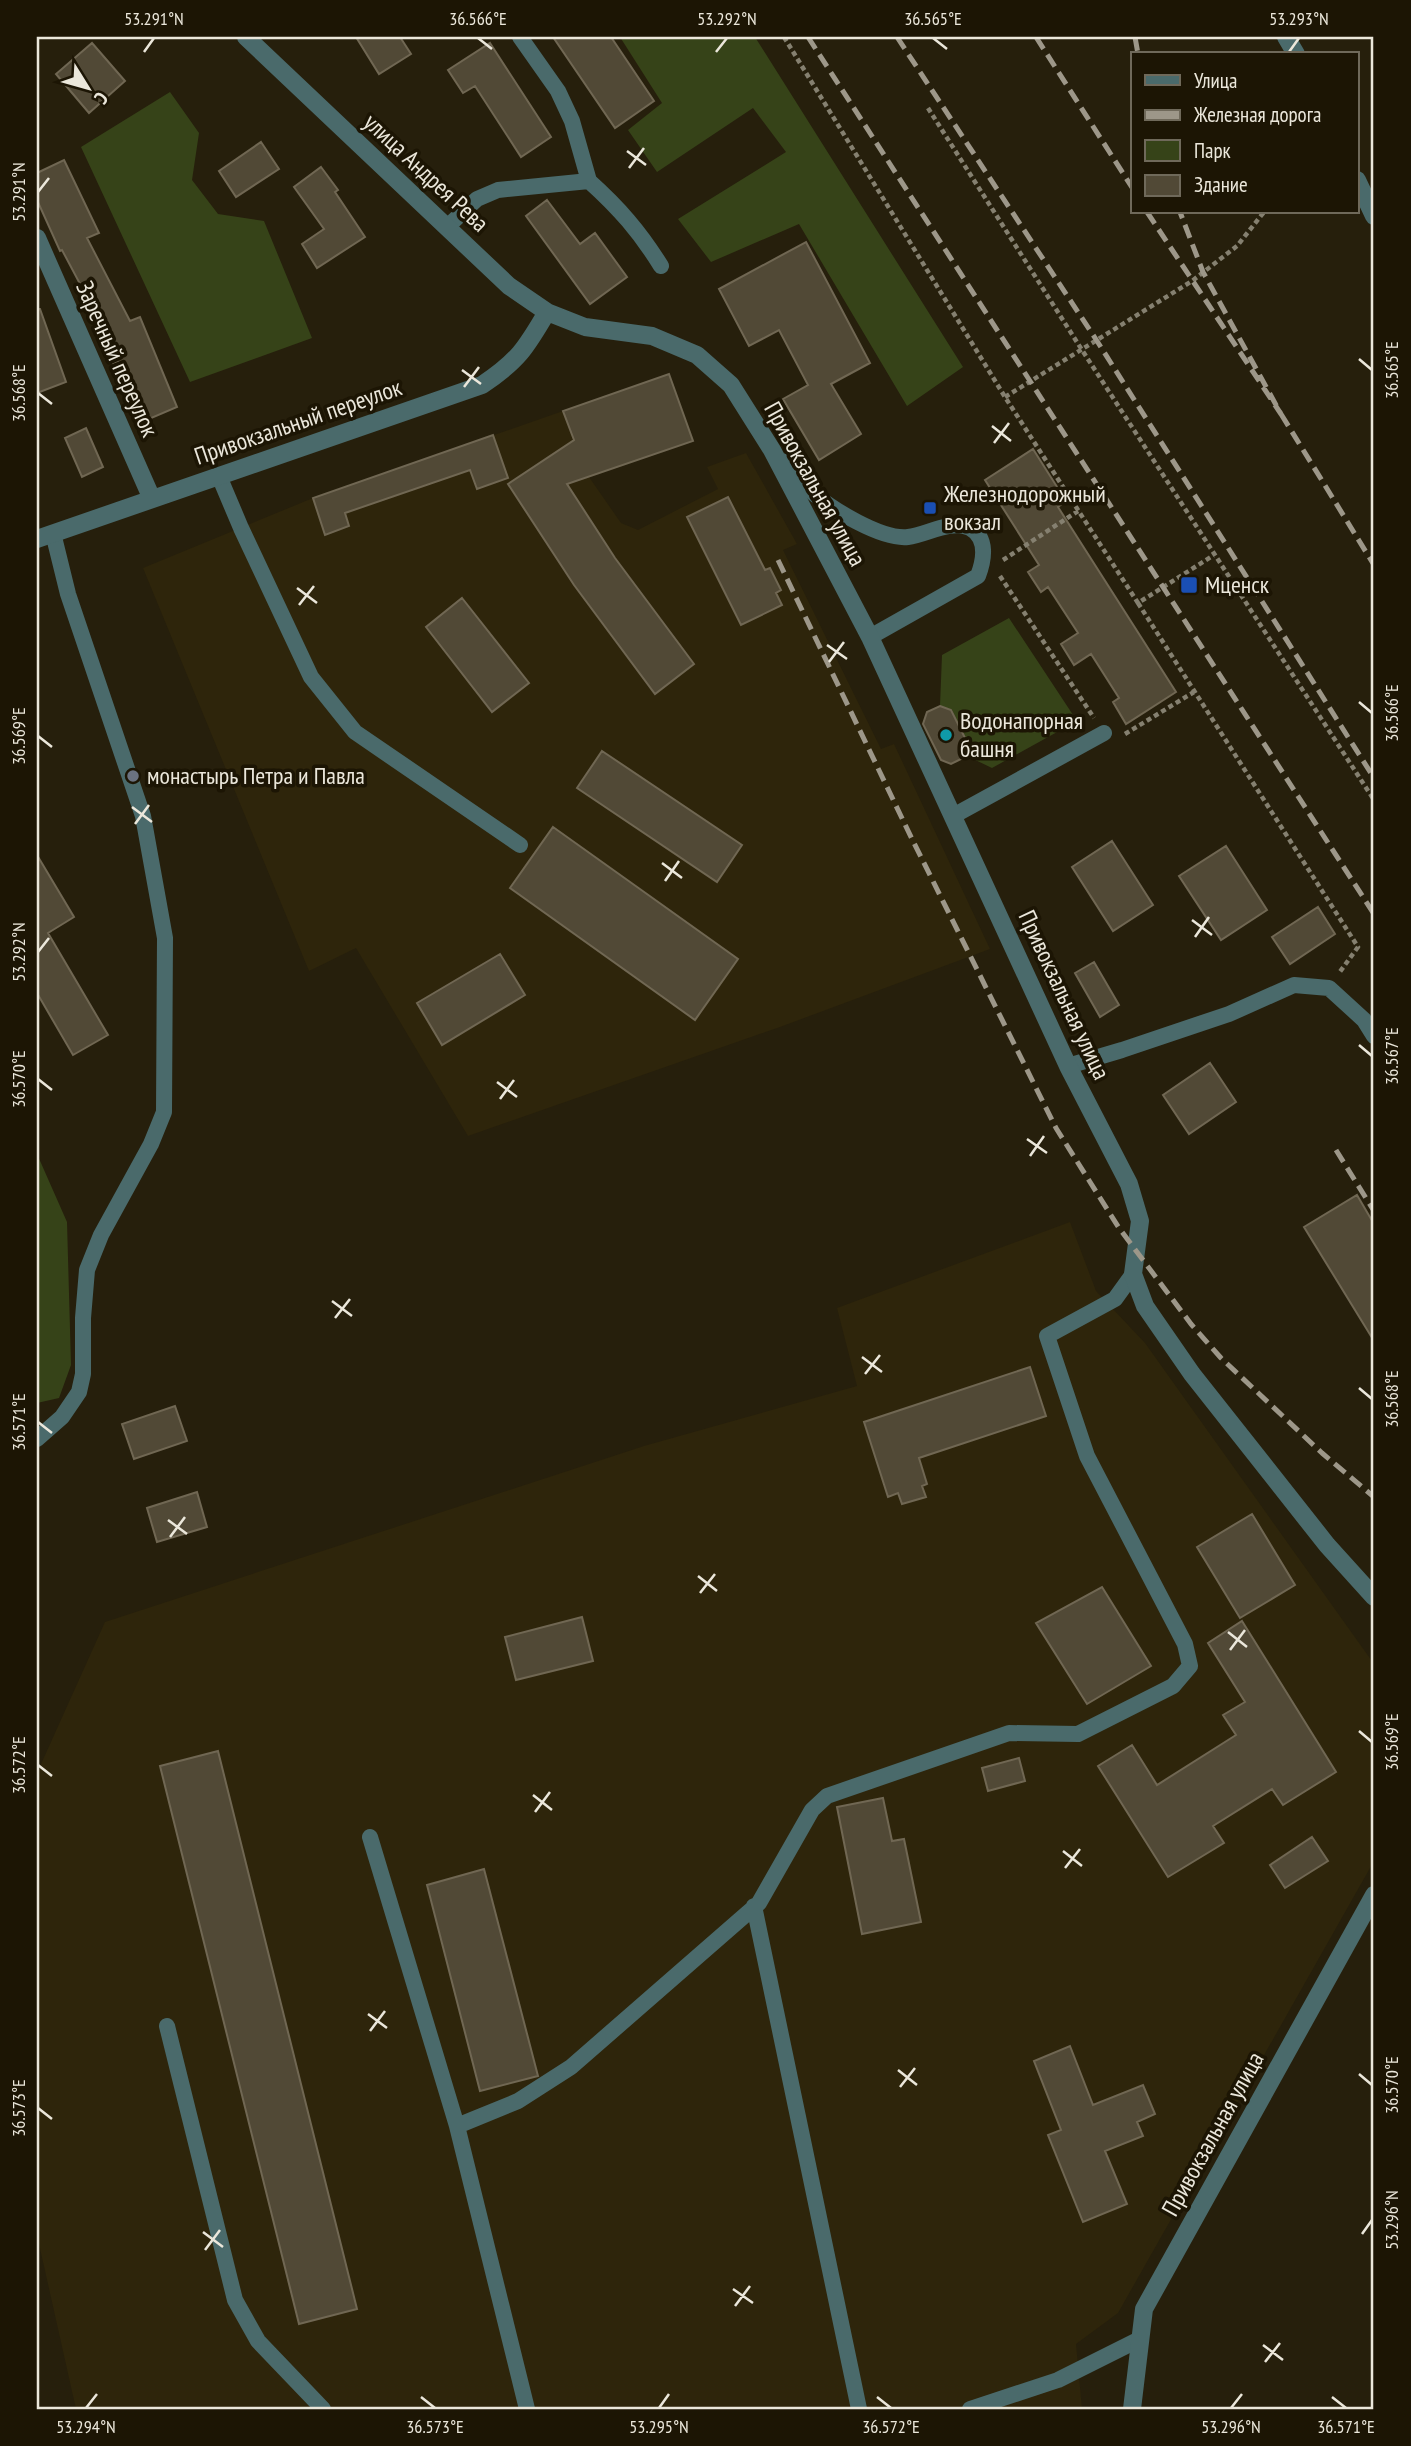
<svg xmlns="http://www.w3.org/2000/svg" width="1411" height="2446" viewBox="0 0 1411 2446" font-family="'PT Sans Narrow',sans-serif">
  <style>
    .built { fill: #2e250b }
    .green { fill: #364318 }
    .building { fill: #514936; stroke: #706753; stroke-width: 2 }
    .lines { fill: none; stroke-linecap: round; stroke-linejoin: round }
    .path { stroke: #858070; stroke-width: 4.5; stroke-dasharray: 5 3.5; stroke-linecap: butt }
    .lane { stroke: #4a6a6b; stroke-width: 16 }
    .street { stroke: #4a6a6b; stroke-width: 18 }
    .rail { stroke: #9d9789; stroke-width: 5; stroke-dasharray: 14 7; stroke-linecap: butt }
    .ticks { fill: none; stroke: #ebe7db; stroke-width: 2.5 }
    .transit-dot { fill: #1a4fb4; stroke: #1c1504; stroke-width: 2.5 }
    .culture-dot { fill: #0f9aa8; stroke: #1c1504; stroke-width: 2.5 }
    .worship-dot { fill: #6b7280; stroke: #1c1504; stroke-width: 2.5 }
    .labels { text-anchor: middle; stroke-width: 7; stroke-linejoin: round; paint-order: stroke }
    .street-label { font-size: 24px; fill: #ebe7db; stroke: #1c1504 }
    .poi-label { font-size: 24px; fill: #ebe7db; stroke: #1c1504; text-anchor: start }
    .neatline { fill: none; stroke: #ebe7db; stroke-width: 2.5 }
    .ticks-label { font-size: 18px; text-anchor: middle; fill: #ebe7db }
  </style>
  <rect width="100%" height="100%" fill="#261f0c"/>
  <path class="built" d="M 563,411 L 589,477 L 621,523 L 638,530 L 718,489 L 707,467 L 746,453 L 797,544 L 783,550 L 881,749 L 894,744 L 990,949 L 780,1027 L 468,1136 L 356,948 L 309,971 L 143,568 L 313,498 Z
    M 1070,1222 L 1096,1291 L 1145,1343 L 1374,1664 L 1374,1861 L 1118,2313 L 1076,2344 L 1082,2409 L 76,2409 L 37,2235 L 37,1773 L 105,1622 L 644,1446 L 857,1386 L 837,1308 Z"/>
  <path class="green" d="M 620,37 L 755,37 L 963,367 L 907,406 L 799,224 L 711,262 L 678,219 L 786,152 L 753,108 L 657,172 L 628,130 L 662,103 Z
    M 170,92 L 199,133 L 192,180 L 218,214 L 264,221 L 312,338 L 190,382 L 81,147 Z
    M 1009,618 L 1077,721 L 992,768 L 967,756 L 969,746 L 952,710 L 940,706 L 942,655 Z
    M 37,1154 L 67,1222 L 71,1365 L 59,1398 L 37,1403 Z"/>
  <path class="building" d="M 356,37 L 400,37 L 411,54 L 379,74 Z
    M 553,37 L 611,37 L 654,101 L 615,128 Z
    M 92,43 L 125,81 L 89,113 L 56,74 Z
    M 490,43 L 551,137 L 521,157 L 475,86 L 463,93 L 448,70 Z
    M 261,142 L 279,169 L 236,197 L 219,171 Z
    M 64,160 L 99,233 L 87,238 L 130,321 L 140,317 L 177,407 L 142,422 L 118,361 L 113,363 L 101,333 L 105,331 L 62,250 L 60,251 L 37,200 L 37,173 Z
    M 321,167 L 338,190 L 335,192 L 365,237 L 317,268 L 302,244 L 324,229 L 294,187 Z
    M 547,200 L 580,244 L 595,233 L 627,277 L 590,304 L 526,216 Z
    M 806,242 L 870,363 L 831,384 L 861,434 L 819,460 L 783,399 L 808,385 L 779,330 L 749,346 L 719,289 Z
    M 37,309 L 40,309 L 66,382 L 37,393 Z
    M 669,374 L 693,441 L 567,484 L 615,558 L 694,664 L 655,694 L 574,585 L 508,484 L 574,440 L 563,411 Z
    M 86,428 L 103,467 L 82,477 L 65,438 Z
    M 493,435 L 508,478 L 477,489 L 470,470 L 345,513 L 349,526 L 325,535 L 313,498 Z
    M 1033,449 L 1066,501 L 1058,507 L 1176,692 L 1126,724 L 1113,702 L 1119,698 L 1091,654 L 1074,665 L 1061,644 L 1078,633 L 1048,587 L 1041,592 L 1028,572 L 1039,565 L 985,480 Z
    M 728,497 L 765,570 L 770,568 L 781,590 L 776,593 L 782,605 L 741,625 L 687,517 Z
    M 462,598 L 529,683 L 492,712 L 426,627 Z
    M 940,706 L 951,710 L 969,746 L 967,756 L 951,764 L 941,760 L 923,724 L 927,712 Z
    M 602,751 L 742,845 L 717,882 L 577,788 Z
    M 553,827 L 738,959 L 695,1020 L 510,888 Z
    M 1112,841 L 1153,905 L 1113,931 L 1072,867 Z
    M 1226,846 L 1267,910 L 1221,940 L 1179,876 Z
    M 37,855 L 74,917 L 48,933 L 108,1035 L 73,1055 L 37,993 Z
    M 1318,907 L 1335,934 L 1290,964 L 1272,937 Z
    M 500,954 L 525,995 L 442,1045 L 417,1003 Z
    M 1094,962 L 1119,1005 L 1100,1017 L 1075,973 Z
    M 1210,1063 L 1236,1102 L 1189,1134 L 1163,1095 Z
    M 1357,1195 L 1374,1224 L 1374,1341 L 1304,1227 Z
    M 1030,1367 L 1046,1416 L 919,1458 L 927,1484 L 922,1486 L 926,1497 L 902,1504 L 898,1493 L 888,1497 L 864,1422 Z
    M 175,1406 L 187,1441 L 134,1459 L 122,1424 Z
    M 197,1492 L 207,1527 L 157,1542 L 147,1508 Z
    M 1252,1514 L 1295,1585 L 1240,1618 L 1197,1547 Z
    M 1102,1587 L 1151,1666 L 1087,1704 L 1036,1623 Z
    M 582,1617 L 593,1661 L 516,1680 L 505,1637 Z
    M 1242,1621 L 1336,1772 L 1283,1805 L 1272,1789 L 1213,1826 L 1224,1843 L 1168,1877 L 1098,1766 L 1132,1745 L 1157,1785 L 1236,1735 L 1223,1715 L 1245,1702 L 1208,1643 Z
    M 218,1751 L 357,2309 L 299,2324 L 160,1766 Z
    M 1019,1758 L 1025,1781 L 988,1791 L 982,1768 Z
    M 883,1798 L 892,1841 L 904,1839 L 921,1922 L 862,1934 L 837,1807 Z
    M 1312,1837 L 1328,1861 L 1285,1888 L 1270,1865 Z
    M 484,1869 L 538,2076 L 480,2091 L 427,1885 Z
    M 1070,2046 L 1093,2105 L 1143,2085 L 1155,2114 L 1137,2122 L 1143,2136 L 1105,2151 L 1127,2204 L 1083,2222 L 1048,2135 L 1061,2130 L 1034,2061 Z"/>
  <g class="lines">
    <path class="path" d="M 784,37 L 1005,397 L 1138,603 L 1214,555
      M 928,108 L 1082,350 L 1374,800
      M 1005,397 L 1192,281 L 1237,246 L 1264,212
      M 1003,560 L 1078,511
      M 1000,576 L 1094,718
      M 1138,603 L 1358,947 L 1339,973
      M 1125,734 L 1194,692"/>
    <path class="lane" d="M 520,37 L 558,91 L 572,121 L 589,181
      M 447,227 L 477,199 L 498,190 L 589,181 C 619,208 640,232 661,266
      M 782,461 C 792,472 801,483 812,492 C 831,509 882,540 908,537 C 927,535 950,519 970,528 C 988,538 984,560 978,576 L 870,637
      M 219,476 L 241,528 L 311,677 L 355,732 L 520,845
      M 953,816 L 1104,733
      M 1068,1066 L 1122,1050 L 1229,1014 L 1294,985 L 1329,988 L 1364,1020 L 1374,1036
      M 37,1439 L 62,1417 L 79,1392 L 83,1374 L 83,1318 L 87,1270 L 101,1235 L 151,1144 L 164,1112 L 165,938 L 143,816 L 68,594 L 53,533
      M 370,1837 L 457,2126 L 518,2101 L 571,2067 L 759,1903 L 812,1810 L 827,1796 L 1009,1733 L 1078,1734 L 1173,1686 L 1190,1666 L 1185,1644 L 1087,1456 L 1047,1336 L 1115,1299 L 1133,1274
      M 754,1906 L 859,2409
      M 167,2026 L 235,2300 L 258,2341 L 323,2409
      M 457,2126 L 527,2409
      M 970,2409 L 1058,2380 L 1140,2339"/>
    <path class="street" d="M 246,37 L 509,286 L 547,312 L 585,327 L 652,336 L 697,355 L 731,385 L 772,450 L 870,637 L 1068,1066 L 1129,1184 L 1140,1221 L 1133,1274 L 1145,1306 L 1192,1374 L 1327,1545 L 1374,1597
      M 1286,37 L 1296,54
      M 1357,180 L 1374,216
      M 37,238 L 152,499
      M 37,539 L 482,385 C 518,361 526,348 547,312
      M 1132,2409 L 1144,2309 L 1374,1895"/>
    <path class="rail" d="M 808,37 L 1374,914
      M 897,37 L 1097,341 L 1374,778
      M 1036,37 L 1133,189
      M 1135,37 L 1138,54
      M 1147,212 L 1281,414 L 1203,272 L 1180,212
      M 1281,414 L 1374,565
      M 778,560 L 912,839 L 1056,1128 L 1119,1228 L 1191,1324 L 1221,1358 L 1322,1453 L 1374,1497
      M 1336,1150 L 1374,1211"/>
  </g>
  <path class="ticks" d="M 478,38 L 492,49M 933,38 L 947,49M 144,52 L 154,38M 716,52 L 727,38M 1289,52 L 1299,38M 627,151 L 646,165M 629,168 L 644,148M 38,192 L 49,178M 1359,359 L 1372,370M 462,370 L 481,384M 464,387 L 479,367M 38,393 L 52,404M 992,426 L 1011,441M 994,443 L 1009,423M 297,588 L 317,603M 299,605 L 314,586M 827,645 L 847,659M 829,662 L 844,642M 1359,702 L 1372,713M 38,736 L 52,747M 132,807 L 152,822M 135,824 L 149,805M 662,863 L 682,878M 665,881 L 679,861M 1192,920 L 1212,935M 1195,937 L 1209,917M 38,952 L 49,938M 1359,1045 L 1372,1056M 38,1079 L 52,1090M 497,1082 L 517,1097M 500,1099 L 514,1080M 1027,1139 L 1047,1153M 1030,1156 L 1044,1136M 332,1301 L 352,1316M 335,1318 L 350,1299M 862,1357 L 882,1372M 865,1374 L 880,1355M 1359,1388 L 1372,1399M 38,1422 L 52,1433M 168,1520 L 187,1534M 170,1537 L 185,1517M 698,1576 L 717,1591M 700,1593 L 715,1574M 1228,1632 L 1247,1647M 1230,1650 L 1245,1630M 1359,1731 L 1372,1742M 38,1765 L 52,1776M 533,1795 L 552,1810M 535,1812 L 550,1792M 1063,1851 L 1082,1866M 1065,1868 L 1080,1849M 368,2014 L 387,2028M 370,2031 L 385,2011M 898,2070 L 917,2085M 1359,2074 L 1372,2085M 900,2087 L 915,2068M 38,2108 L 52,2119M 203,2232 L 223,2247M 1362,2234 L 1372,2220M 205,2250 L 220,2230M 733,2289 L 753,2303M 735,2306 L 750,2286M 1263,2345 L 1283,2360M 1265,2362 L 1280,2343M 421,2397 L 435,2408M 877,2397 L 891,2408M 1332,2397 L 1346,2408M 86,2408 L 97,2394M 659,2408 L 669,2394M 1231,2408 L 1242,2394"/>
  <g class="transit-dot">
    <rect x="923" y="501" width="14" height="14" rx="3.5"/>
    <rect x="1180" y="576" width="18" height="18" rx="3.5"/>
  </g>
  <circle class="culture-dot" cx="946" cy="735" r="7"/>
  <circle class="worship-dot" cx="133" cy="776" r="7"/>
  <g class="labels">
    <g class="street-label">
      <text transform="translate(426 173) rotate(43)" y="8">улица Андрея Рева</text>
      <text transform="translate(117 359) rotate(66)" y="8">Заречный переулок</text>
      <text transform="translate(298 422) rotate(-19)" y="8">Привокзальный переулок</text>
      <text transform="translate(815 484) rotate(61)" y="8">Привокзальная улица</text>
      <text transform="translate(1064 995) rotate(65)" y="8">Привокзальная улица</text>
      <text transform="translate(1213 2134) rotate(-61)" y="8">Привокзальная улица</text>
    </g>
    <g class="poi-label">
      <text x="944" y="502">Железнодорожный<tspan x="944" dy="28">вокзал</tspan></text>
      <text x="1205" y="593">Мценск</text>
      <text x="960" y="729">Водонапорная<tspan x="960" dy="28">башня</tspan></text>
      <text x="147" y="784">монастырь Петра и Павла</text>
    </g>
  </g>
  <rect width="1411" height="2446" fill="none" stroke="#1c1504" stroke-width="77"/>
  <rect x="1131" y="52" width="228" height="161" fill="#1c1504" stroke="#6f695a" stroke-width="2"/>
  <rect x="1145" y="75" width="35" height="10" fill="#4a6a6b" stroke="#6f695a" stroke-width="2"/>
  <text x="1194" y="88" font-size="21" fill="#ebe7db">Улица</text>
  <rect x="1145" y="110" width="35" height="10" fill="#9d9789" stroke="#6f695a" stroke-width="2"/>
  <text x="1194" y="122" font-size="21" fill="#ebe7db">Железная дорога</text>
  <rect x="1145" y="140" width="35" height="21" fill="#364318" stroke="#6f695a" stroke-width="2"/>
  <text x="1194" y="158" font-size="21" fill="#ebe7db">Парк</text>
  <rect x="1145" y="175" width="35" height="21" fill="#514936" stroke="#6f695a" stroke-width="2"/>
  <text x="1194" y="192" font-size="21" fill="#ebe7db">Здание</text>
  <g transform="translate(88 88) rotate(127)" stroke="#1c1504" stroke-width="5" paint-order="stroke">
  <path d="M0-5L12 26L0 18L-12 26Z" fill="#ebe7db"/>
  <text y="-10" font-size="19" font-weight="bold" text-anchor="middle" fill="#ebe7db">С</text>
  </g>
  <rect x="38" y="38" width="1334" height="2370" class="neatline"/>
  <g class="ticks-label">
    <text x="154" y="25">53.291°N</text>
    <text x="478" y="25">36.566°E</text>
    <text x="727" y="25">53.292°N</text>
    <text x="933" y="25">36.565°E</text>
    <text x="1299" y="25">53.293°N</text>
    <text transform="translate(19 192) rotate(-90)" y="6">53.291°N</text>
    <text transform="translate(1392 370) rotate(-90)" y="6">36.565°E</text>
    <text transform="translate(19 393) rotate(-90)" y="6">36.568°E</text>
    <text transform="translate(1392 713) rotate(-90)" y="6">36.566°E</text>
    <text transform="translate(19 736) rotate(-90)" y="6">36.569°E</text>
    <text transform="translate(19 952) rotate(-90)" y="6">53.292°N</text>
    <text transform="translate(1392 1056) rotate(-90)" y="6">36.567°E</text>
    <text transform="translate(19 1079) rotate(-90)" y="6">36.570°E</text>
    <text transform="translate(1392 1399) rotate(-90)" y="6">36.568°E</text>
    <text transform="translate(19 1422) rotate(-90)" y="6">36.571°E</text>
    <text transform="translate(1392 1742) rotate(-90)" y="6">36.569°E</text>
    <text transform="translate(19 1765) rotate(-90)" y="6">36.572°E</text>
    <text transform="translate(1392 2085) rotate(-90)" y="6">36.570°E</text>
    <text transform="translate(19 2108) rotate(-90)" y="6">36.573°E</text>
    <text transform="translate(1392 2220) rotate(-90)" y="6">53.296°N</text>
    <text x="86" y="2433">53.294°N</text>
    <text x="435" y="2433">36.573°E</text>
    <text x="659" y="2433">53.295°N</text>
    <text x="891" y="2433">36.572°E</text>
    <text x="1231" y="2433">53.296°N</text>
    <text x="1346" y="2433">36.571°E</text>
  </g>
</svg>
